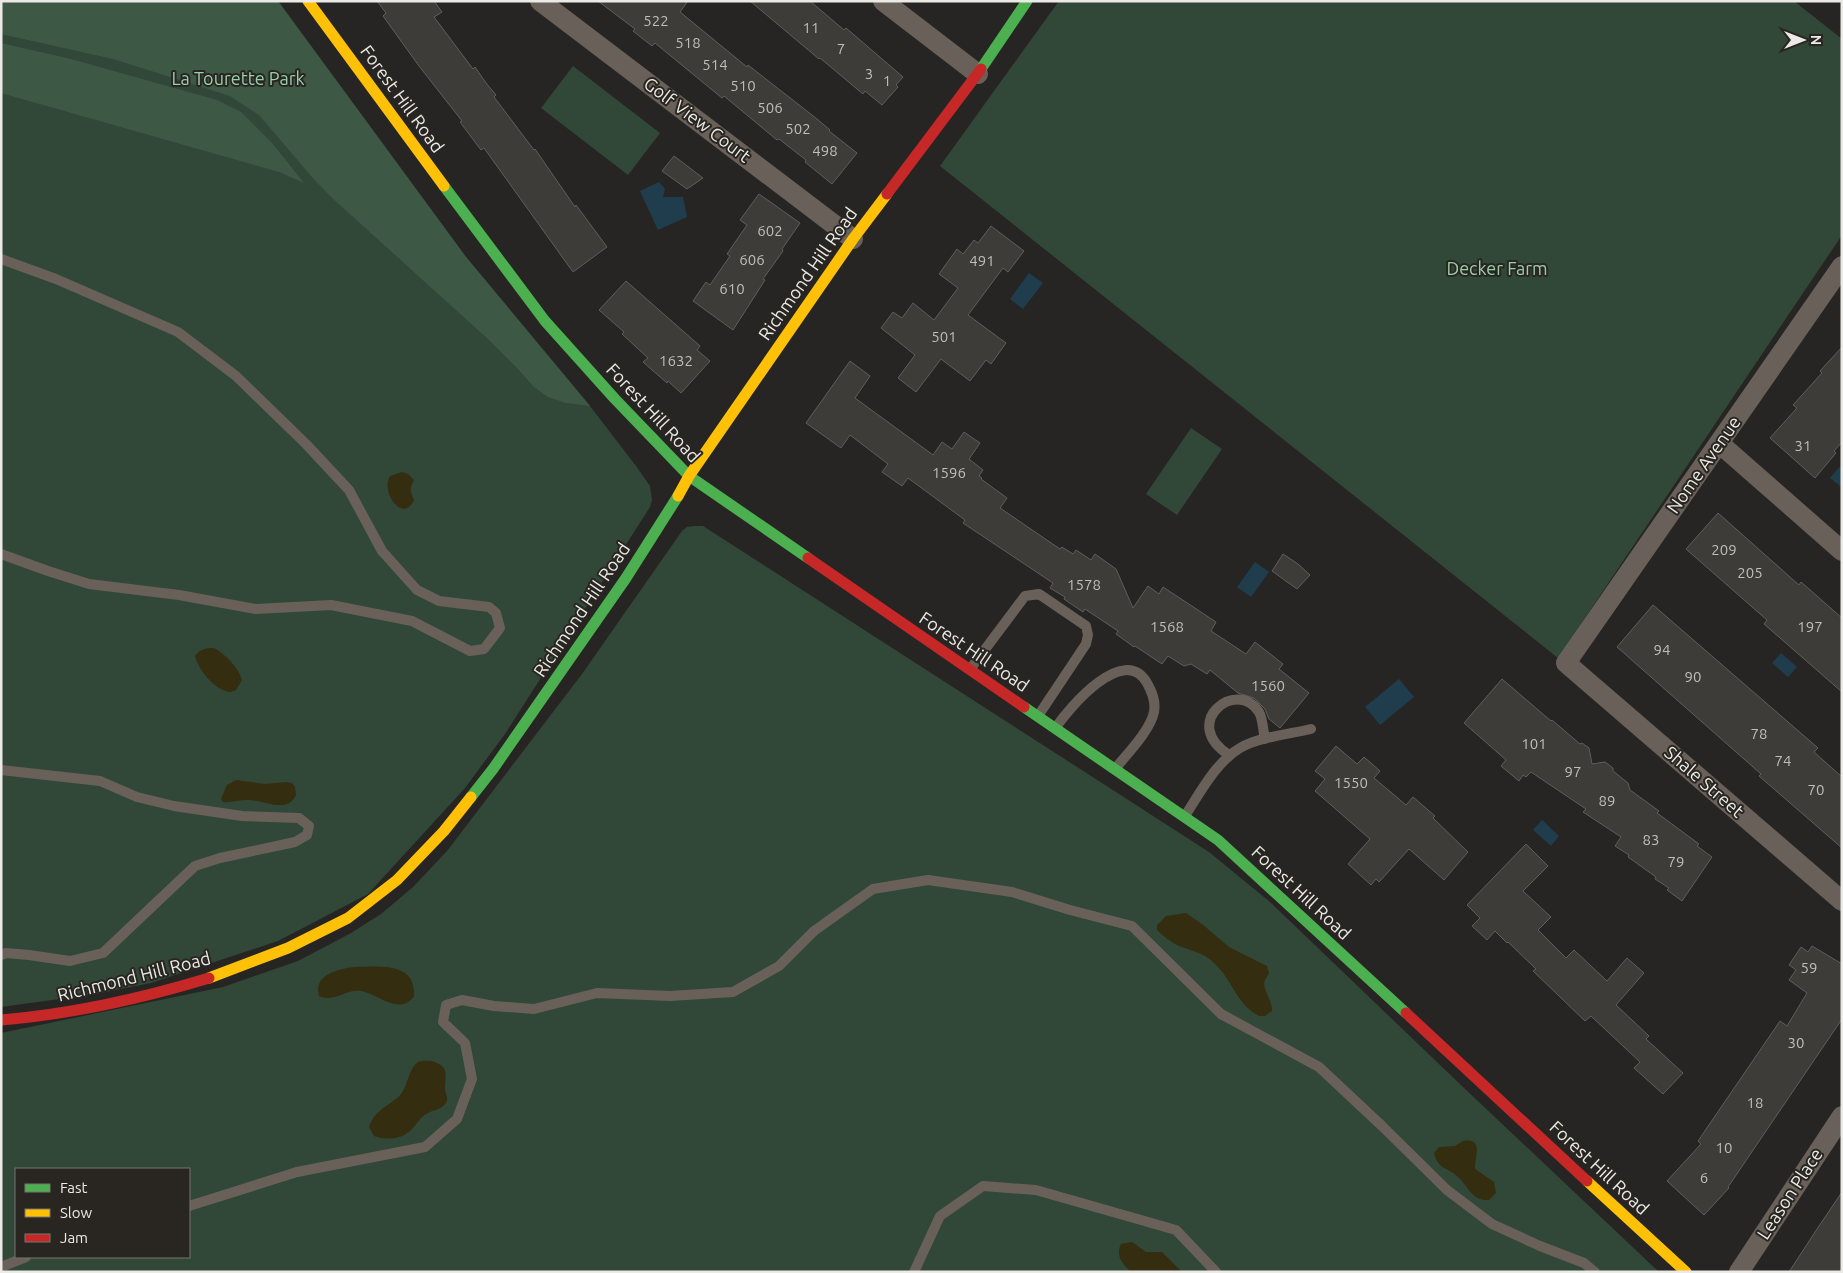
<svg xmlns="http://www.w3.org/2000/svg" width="1843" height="1273" viewBox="0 0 1843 1273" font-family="Ubuntu,sans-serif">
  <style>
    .green { fill: #314737; fill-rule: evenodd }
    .forest { fill: #3e5846 }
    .sand { fill: #342d10 }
    .water { fill: #1f3d4c }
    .building { fill: #3d3c39; stroke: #605e5c }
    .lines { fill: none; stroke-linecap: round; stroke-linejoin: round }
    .lane { stroke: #696159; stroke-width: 10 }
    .street { stroke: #696159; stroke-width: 20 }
    .fast { stroke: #4caf50; stroke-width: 11 }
    .slow { stroke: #ffc107; stroke-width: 11 }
    .jam { stroke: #c62828; stroke-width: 11 }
    .labels { text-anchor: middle; stroke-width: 4; stroke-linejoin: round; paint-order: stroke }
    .number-label { font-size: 15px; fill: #c0bebb }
    .park-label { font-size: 18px; fill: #98cfa9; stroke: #292621 }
    .street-label { font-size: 18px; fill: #eceae6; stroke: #292621 }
  </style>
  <rect width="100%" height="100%" fill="#272523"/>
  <path class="green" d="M 1,1 L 278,1 L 466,257 L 590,406 L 636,466 L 650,486 L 652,500 L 650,507 L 505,734 L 465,788 L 368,894 L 278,941 L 151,983 L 96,994 L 1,1007 Z
    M 1059,1 L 1794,1 L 1842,39 L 1842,235 L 1558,658 L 940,166 Z
    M 573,66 L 660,133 L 628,175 L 541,108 Z
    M 1191,428 L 1222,449 L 1177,515 L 1146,494 Z
    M 694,526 L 703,526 L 1209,852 L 1270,902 L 1463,1087 L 1659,1272 L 1,1272 L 1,1033 L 223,987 L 298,961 L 351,933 L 381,914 L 413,887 L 447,851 L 582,674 L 682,531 L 687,527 ZM 16,1169 L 189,1169 L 189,1257 L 16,1257 Z"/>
  <path class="forest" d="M 1,1 L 278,1 L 466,257 L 590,406 L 566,403 L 548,397 L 534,387 L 518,369 L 488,339 L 331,197 L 311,176 L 260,116 L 230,96 L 113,59 L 1,34 Z
    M 1,43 L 71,59 L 217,100 L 241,112 L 272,143 L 304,183 L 279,172 L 1,93 Z"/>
  <path class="sand" d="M 402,472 L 408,474 L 414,480 C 409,489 410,491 414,500 C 403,524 380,492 390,476 Z
    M 214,648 C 225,654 239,668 242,680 L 236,690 L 230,692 C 215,690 199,671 195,656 C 200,649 205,648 214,648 Z
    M 236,780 L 265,784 L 287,782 L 292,783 L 295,787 L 296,795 C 287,815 263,799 247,800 C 239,800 231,803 223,802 L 221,799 L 227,785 Z
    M 1186,913 L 1202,924 L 1229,947 L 1267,966 L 1269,973 C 1268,976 1266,978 1265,980 C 1261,988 1273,1001 1272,1011 L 1265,1016 L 1259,1016 C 1235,1003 1233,980 1214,963 C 1204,953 1192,951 1179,946 C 1171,942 1163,936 1157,930 L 1157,925 L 1166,916 Z
    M 354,967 C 378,967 416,961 414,996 C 400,1017 377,993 361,991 C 345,989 335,1003 319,996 C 313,975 338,969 354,967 Z
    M 432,1061 C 450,1067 445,1074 445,1088 C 445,1094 449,1098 446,1103 C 441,1110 433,1110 426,1114 C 419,1118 416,1126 410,1131 C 400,1140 385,1140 374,1136 L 369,1127 C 375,1109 390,1106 401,1094 C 408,1085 409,1068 417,1063 C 421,1060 427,1061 432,1061 Z
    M 1463,1141 C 1485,1137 1474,1158 1475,1169 L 1494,1182 L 1496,1193 L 1489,1200 C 1472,1201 1469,1187 1458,1177 C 1447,1166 1439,1171 1434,1153 L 1439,1147 L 1455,1146 Z
    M 1132,1242 L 1146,1252 L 1162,1252 L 1182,1272 L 1131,1272 C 1123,1264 1115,1256 1121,1244 Z"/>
  <path class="water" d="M 659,182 L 665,189 L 663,197 L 683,197 L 687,217 L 658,230 L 640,191 Z
    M 1029,273 L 1043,283 L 1023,309 L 1010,299 Z
    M 1842,464 L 1842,484 L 1840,486 L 1830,478 Z
    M 1255,562 L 1269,572 L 1251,597 L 1237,587 Z
    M 1781,653 L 1797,667 L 1788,677 L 1772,663 Z
    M 1399,679 L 1414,697 L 1380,725 L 1365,707 Z
    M 1542,820 L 1559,836 L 1551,846 L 1533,830 Z"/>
  <path class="building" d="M 377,1 L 434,1 L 442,12 L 434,17 L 473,69 L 475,67 L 486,83 L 496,95 L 494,97 L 534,150 L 535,149 L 575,207 L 576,205 L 607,247 L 573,272 L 484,148 L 481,150 L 460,122 L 462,121 L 419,66 L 383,16 L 386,13 Z
    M 598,1 L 688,1 L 680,12 L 747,67 L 748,65 L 817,119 L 830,130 L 829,131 L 857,153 L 832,184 L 805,162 L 806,160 L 779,139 L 777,140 L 724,96 L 722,98 L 655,43 L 652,46 L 633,31 L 635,29 Z
    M 750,1 L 810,1 L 844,30 L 846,28 L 903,77 L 896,85 L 898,87 L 882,105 L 865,91 L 863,94 L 820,58 L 819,59 Z
    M 674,156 L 703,178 L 687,189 L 662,171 Z
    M 759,194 L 800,223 L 782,249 L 783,251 L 763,279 L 765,280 L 733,330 L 693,301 L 706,282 L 710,285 L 730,256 L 727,254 L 747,225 L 740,220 Z
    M 991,226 L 1024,251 L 1008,272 L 1003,268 L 968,315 L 1006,343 L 991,364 L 986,360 L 970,381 L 941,359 L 916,392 L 898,378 L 915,355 L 881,328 L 893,312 L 902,318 L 913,303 L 934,320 L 958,288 L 939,274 L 957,249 L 963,254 L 974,240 L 978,243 Z
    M 626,281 L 700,346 L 697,350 L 710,361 L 681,393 L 668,381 L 667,383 L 643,362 L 648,358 L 622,334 L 624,332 L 599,310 Z
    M 1842,347 L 1842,442 L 1834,451 L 1836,453 L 1815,478 L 1770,438 L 1797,408 L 1793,405 L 1822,373 L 1820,371 Z
    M 850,361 L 870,376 L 855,398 L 933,455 L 942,442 L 952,449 L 964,432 L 980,443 L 969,459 L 983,470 L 979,476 L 982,478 L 981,479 L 1007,498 L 1000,508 L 1060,549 L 1062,547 L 1073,554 L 1076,550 L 1091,560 L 1095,554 L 1116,569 L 1133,608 L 1148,586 L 1159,594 L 1163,587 L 1216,622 L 1211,631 L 1246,654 L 1255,642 L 1283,664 L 1279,669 L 1309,693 L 1280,728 L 1269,719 L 1265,709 L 1254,698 L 1238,693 L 1210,670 L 1207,674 L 1191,664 L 1184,666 L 1168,656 L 1162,664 L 1135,646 L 1134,647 L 1116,634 L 1118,631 L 1085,609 L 1083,612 L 1064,599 L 1065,597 L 1050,588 L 1053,583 L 963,523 L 965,520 L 908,478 L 902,486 L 882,472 L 888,464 L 850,435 L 841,448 L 806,423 Z
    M 1718,513 L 1799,585 L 1801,582 L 1842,618 L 1842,692 L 1764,624 L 1767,620 L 1686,549 Z
    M 1283,554 L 1298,564 L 1310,575 L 1297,589 L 1272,571 Z
    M 1653,605 L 1818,748 L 1814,752 L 1842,777 L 1842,848 L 1759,776 L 1761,774 L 1617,647 Z
    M 1502,679 L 1551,721 L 1552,720 L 1580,744 L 1582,743 L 1589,748 L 1592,764 L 1605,762 L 1613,768 L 1613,771 L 1628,783 L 1630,790 L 1659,811 L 1657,813 L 1699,844 L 1697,846 L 1712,857 L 1682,901 L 1667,890 L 1669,888 L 1655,879 L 1656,877 L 1628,857 L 1629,855 L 1615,846 L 1621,837 L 1583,812 L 1586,809 L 1531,772 L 1526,777 L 1523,775 L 1519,781 L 1501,766 L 1506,760 L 1464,723 Z
    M 1336,746 L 1357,764 L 1364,757 L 1380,771 L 1374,778 L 1406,805 L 1413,797 L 1435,816 L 1433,818 L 1468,852 L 1444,880 L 1409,849 L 1379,882 L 1376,879 L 1371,885 L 1348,864 L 1370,839 L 1315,791 L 1325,779 L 1315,771 Z
    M 1526,844 L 1548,866 L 1523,891 L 1551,917 L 1538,930 L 1566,958 L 1574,950 L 1607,981 L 1627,958 L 1644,973 L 1616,1005 L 1649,1036 L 1646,1039 L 1683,1073 L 1663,1094 L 1634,1068 L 1640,1062 L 1591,1016 L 1585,1021 L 1533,971 L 1536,969 L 1508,942 L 1507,943 L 1495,931 L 1487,940 L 1472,926 L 1480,918 L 1467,905 Z
    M 1812,946 L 1842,964 L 1842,1019 L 1728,1187 L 1729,1188 L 1704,1215 L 1667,1181 L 1701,1144 L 1698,1141 L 1780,1021 L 1787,1026 L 1807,993 L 1789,980 L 1796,970 L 1789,965 L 1801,947 L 1808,952 Z
    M 1842,1192 L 1842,1272 L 1789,1272 L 1815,1232 Z"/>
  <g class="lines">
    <path class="lane" d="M 1,259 L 56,279 L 178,332 L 236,376 L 306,444 L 349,490 L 382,551 L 417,590 L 439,601 L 489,607 L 496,613 L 500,628 L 484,649 L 470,651 L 412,621 L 331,605 L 256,609 L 179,595 L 89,584 L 48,571 L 1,554
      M 971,668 L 1025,596 L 1039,594 L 1086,626 L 1088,635 L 1086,644 L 1038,716
      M 1056,727 C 1070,707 1124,643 1147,683 C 1152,692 1156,701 1154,712 C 1150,731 1127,754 1115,769
      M 1229,755 C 1179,723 1237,677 1259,712 C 1263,719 1263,731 1265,739
      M 1,770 L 100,781 L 137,797 L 174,806 L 242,816 L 299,818 L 309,826 L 307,835 L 295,842 L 220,858 L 195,866 L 103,953 L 70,961 L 29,955 L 6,953 L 1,955
      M 1185,816 C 1200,793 1216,762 1240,748 C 1259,737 1290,734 1311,729
      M 189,1206 L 297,1172 L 425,1147 L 457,1119 L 472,1079 L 465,1043 L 443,1022 L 446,1005 L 462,1000 L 494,1006 L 534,1009 L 597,993 L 670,996 L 733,992 L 779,966 L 814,931 L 873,889 L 928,880 L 1012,892 L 1070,910 L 1132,926 L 1221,1014 L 1319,1067 L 1382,1126 L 1447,1190 L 1492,1224 L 1540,1246 L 1584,1263 L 1595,1272
      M 1,1267 L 26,1257
      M 914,1272 L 940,1216 L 983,1186 L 1036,1190 L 1176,1230 L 1216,1272"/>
    <path class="street" d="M 540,1 L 853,239
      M 883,1 L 978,74
      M 1842,266 L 1566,663 L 1842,901
      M 1719,443 L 1842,551
      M 1739,1272 L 1842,1116"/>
    <path class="fast" d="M 981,69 L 1027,1
      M 444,186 L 545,321 L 615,399 L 689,476 L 808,558
      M 1024,707 L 1218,840 L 1406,1013
      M 471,797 L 493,769 L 626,578 L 678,496"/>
    <path class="slow" d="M 308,1 L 444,186
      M 678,496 L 689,476 L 853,239 L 887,194
      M 209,978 L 288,948 L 348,918 L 397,880 L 444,831 L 471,797
      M 1587,1181 L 1686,1272"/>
    <path class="jam" d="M 887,194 L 981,69
      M 808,558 L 1024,707
      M 1406,1013 L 1587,1181
      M 1,1020 C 72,1014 140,999 209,978"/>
  </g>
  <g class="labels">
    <g class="number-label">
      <text x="656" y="26">522</text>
      <text x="811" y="33">11</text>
      <text x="688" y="48">518</text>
      <text x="841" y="54">7</text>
      <text x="715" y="70">514</text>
      <text x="869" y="79">3</text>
      <text x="887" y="86">1</text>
      <text x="743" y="91">510</text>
      <text x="770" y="113">506</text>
      <text x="798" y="134">502</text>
      <text x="825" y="156">498</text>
      <text x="770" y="236">602</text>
      <text x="752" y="265">606</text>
      <text x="982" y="266">491</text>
      <text x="732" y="294">610</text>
      <text x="944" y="342">501</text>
      <text x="676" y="366">1632</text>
      <text x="1803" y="451">31</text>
      <text x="949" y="478">1596</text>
      <text x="1724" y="555">209</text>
      <text x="1750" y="578">205</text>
      <text x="1084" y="590">1578</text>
      <text x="1167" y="632">1568</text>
      <text x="1810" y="632">197</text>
      <text x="1662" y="655">94</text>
      <text x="1693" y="682">90</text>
      <text x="1268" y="691">1560</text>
      <text x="1759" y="739">78</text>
      <text x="1534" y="749">101</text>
      <text x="1783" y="766">74</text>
      <text x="1573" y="777">97</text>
      <text x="1351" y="788">1550</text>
      <text x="1816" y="795">70</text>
      <text x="1607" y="806">89</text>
      <text x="1651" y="845">83</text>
      <text x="1676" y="867">79</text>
      <text x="1809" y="973">59</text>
      <text x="1796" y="1048">30</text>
      <text x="1755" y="1108">18</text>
      <text x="1724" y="1153">10</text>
      <text x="1704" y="1183">6</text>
    </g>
    <g class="park-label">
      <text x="238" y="85">La Tourette Park</text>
      <text x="1497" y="275">Decker Farm</text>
    </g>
    <g class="street-label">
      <text transform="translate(402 99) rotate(54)" y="6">Forest Hill Road</text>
      <text transform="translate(697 120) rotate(37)" y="6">Golf View Court</text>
      <text transform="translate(808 274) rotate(-55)" y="6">Richmond Hill Road</text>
      <text transform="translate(653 413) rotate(47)" y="6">Forest Hill Road</text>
      <text transform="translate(1704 465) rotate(-55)" y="6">Nome Avenue</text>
      <text transform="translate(582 610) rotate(-56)" y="6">Richmond Hill Road</text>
      <text transform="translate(974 652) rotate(34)" y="6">Forest Hill Road</text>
      <text transform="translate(1704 782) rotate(41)" y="6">Shale Street</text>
      <text transform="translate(1301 893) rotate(43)" y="6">Forest Hill Road</text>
      <text transform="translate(134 977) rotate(-14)" y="6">Richmond Hill Road</text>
      <text transform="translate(1599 1168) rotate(43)" y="6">Forest Hill Road</text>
      <text transform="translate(1790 1194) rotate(-57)" y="6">Leason Place</text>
    </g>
  </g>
  <rect width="1843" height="1273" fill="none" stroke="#eceae6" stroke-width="5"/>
  <rect x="15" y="1168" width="175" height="90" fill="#292621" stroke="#777470"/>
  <rect x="25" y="1184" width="25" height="8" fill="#4caf50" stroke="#777470"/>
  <text x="60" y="1193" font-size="15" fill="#eceae6">Fast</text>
  <rect x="25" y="1209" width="25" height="8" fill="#ffc107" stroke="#777470"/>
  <text x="60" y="1218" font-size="15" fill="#eceae6">Slow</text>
  <rect x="25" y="1234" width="25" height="8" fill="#c62828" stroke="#777470"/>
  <text x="60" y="1243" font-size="15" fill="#eceae6">Jam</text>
  <g transform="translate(1803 40) rotate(90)" stroke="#292621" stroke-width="4" paint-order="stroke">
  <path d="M0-4L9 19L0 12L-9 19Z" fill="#eceae6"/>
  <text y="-8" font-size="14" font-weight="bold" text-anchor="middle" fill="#eceae6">N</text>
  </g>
</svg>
